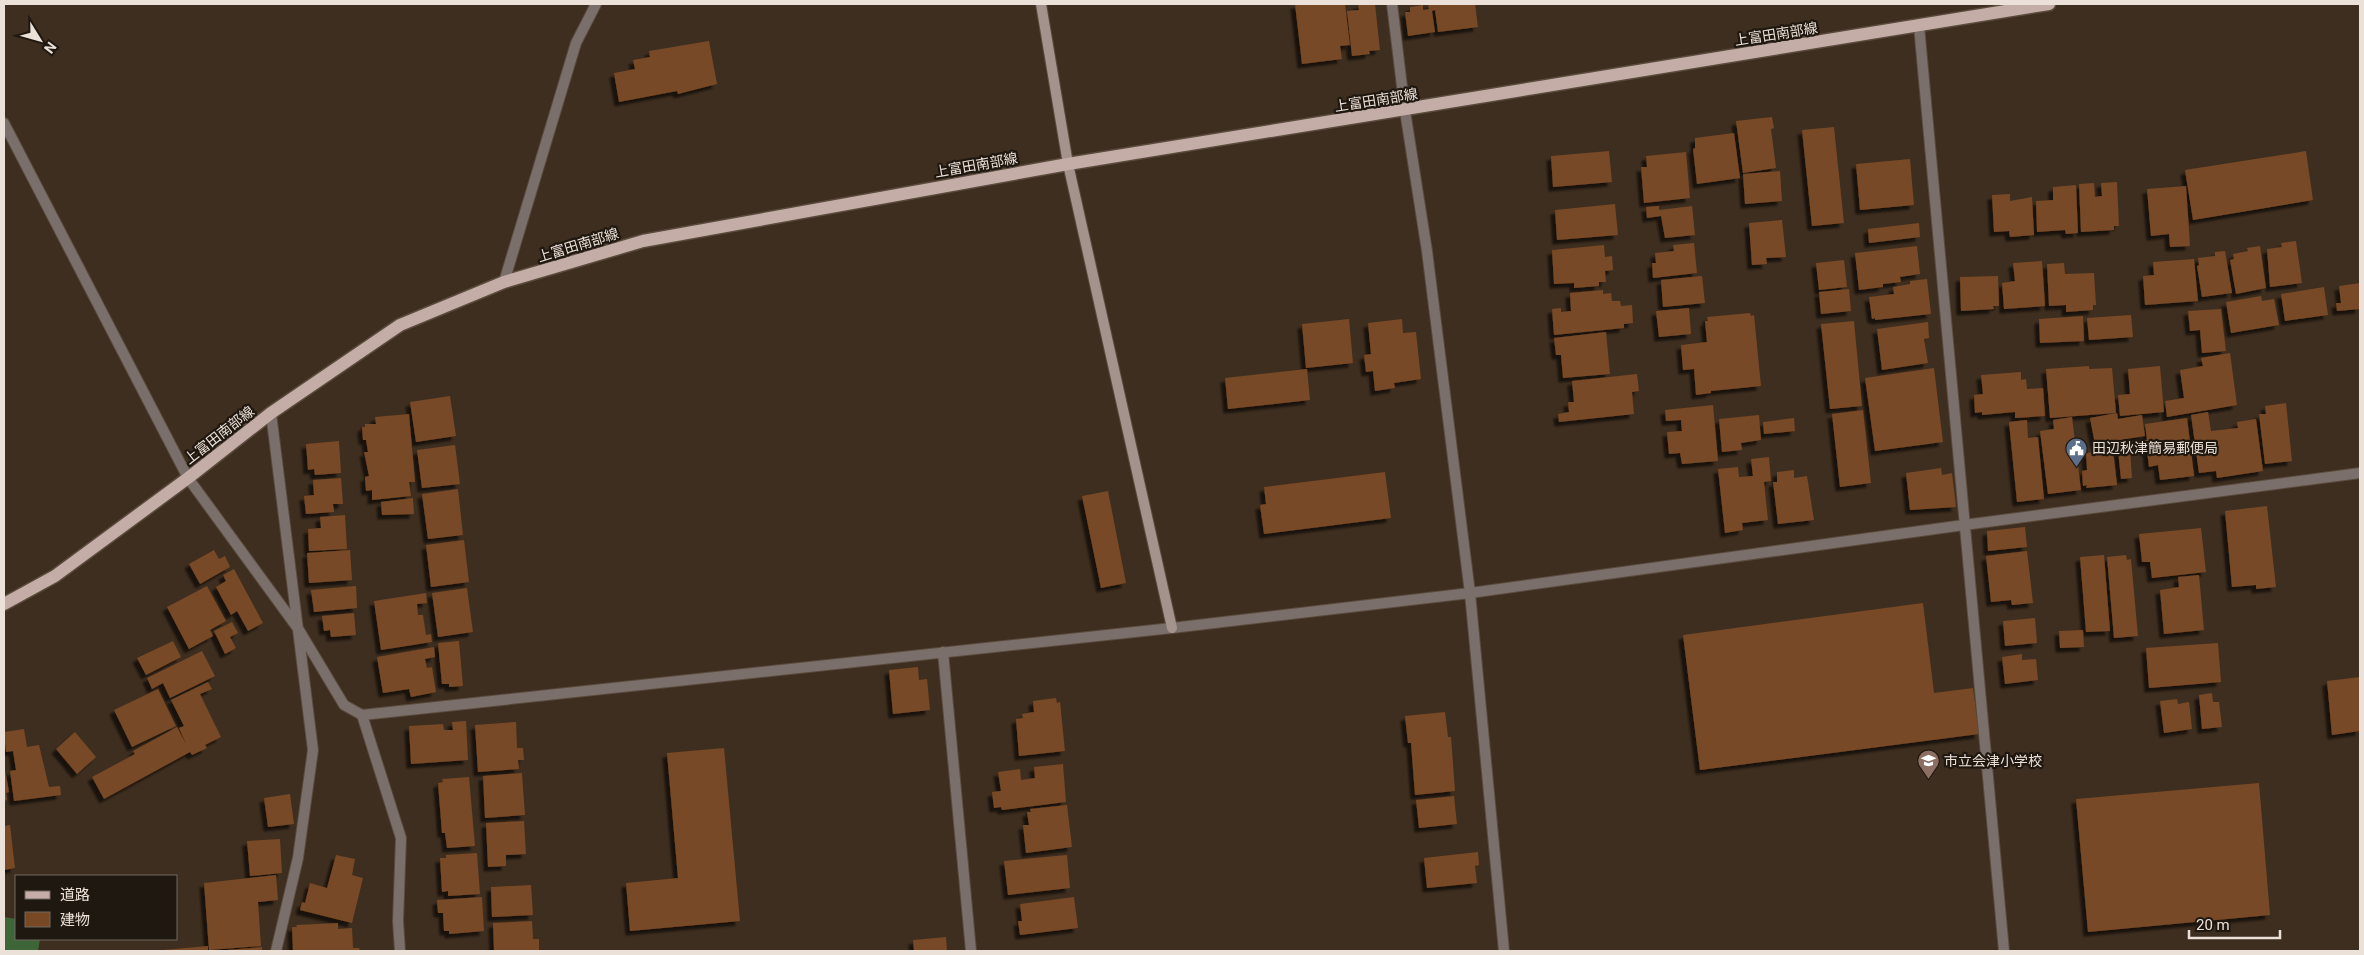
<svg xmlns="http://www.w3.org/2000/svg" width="2364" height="955" viewBox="0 0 2364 955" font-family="Roboto,'Noto Sans JP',sans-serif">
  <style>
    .forest { fill: #3d6538 }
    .building { fill: #784825; filter: url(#shadow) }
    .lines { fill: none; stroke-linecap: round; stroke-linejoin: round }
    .street-casing { stroke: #5a4b3d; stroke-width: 12 }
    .secondary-casing { stroke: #5a4b3d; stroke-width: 12 }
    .primary-casing { stroke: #5a4b3d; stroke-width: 15 }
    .street { stroke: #7b6f6c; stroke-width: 10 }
    .secondary { stroke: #a4928d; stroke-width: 10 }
    .primary { stroke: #c4ada6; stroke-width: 12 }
    .labels { text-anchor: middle; stroke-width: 4.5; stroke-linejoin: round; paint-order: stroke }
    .street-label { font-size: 14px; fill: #ece1d8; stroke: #1f1811 }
    .poi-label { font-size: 14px; fill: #ece1d8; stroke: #1f1811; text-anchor: start }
  </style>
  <defs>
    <filter id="shadow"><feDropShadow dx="-4.5" dy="4.5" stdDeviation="1" flood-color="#0009"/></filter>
  </defs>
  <rect width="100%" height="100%" fill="#3e2e1f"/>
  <path class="forest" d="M 4,917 L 16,919 L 16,939 L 40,939 L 38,951 L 4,951 Z"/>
  <path class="building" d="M 1295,4 L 1345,4 L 1350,45 L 1340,46 L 1342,59 L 1302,64 Z
    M 1358,4 L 1375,4 L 1380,50 L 1369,51 L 1370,54 L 1352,56 L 1347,11 L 1359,10 Z
    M 1428,4 L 1475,4 L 1478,27 L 1438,32 L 1435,10 L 1432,11 L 1435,32 L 1408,36 L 1405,12 L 1410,12 L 1410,7 L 1423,5 L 1423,10 L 1429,9 Z
    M 709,41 L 717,84 L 678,94 L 677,91 L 619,102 L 614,73 L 635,69 L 633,60 L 650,57 L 649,51 Z
    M 1772,117 L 1774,128 L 1771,129 L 1776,168 L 1743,173 L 1736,121 Z
    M 1834,127 L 1844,223 L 1812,226 L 1802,130 Z
    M 1734,133 L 1740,178 L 1697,184 L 1693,149 L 1695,148 L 1695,138 Z
    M 1609,151 L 1612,182 L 1553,187 L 1551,156 Z
    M 2306,151 L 2313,200 L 2193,220 L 2185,170 Z
    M 1686,152 L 1690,198 L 1644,203 L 1641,167 L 1647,167 L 1646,156 Z
    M 1910,159 L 1914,205 L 1860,210 L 1856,164 Z
    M 1780,171 L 1782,201 L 1745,204 L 1743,174 Z
    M 2117,182 L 2119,226 L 2114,226 L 2114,230 L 2081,232 L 2079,184 L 2094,183 L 2095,197 L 2102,196 L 2101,183 Z
    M 2076,185 L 2078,233 L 2066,234 L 2065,230 L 2037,232 L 2036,201 L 2053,200 L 2053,187 Z
    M 2186,186 L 2190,246 L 2170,247 L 2169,234 L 2151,236 L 2147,189 Z
    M 2010,194 L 2010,201 L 2032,197 L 2034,235 L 2010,237 L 2009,231 L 1994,232 L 1992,195 Z
    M 1615,204 L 1618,235 L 1557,240 L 1555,210 Z
    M 1659,206 L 1659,210 L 1692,206 L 1695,235 L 1665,238 L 1661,216 L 1647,218 L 1646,207 Z
    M 1782,220 L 1786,257 L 1766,258 L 1767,264 L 1752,265 L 1749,223 Z
    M 1919,223 L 1920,237 L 1869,243 L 1868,229 Z
    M 2296,241 L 2302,283 L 2270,287 L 2267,249 L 2282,247 L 2281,243 Z
    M 1694,243 L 1697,273 L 1653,278 L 1652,263 L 1656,263 L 1655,253 L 1674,251 L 1673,245 Z
    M 1604,245 L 1605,257 L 1612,256 L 1613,270 L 1605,271 L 1606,282 L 1599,282 L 1599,286 L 1574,288 L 1574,283 L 1554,284 L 1552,250 Z
    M 1917,246 L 1920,274 L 1900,277 L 1901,282 L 1883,284 L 1883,287 L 1859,290 L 1855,253 Z
    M 2260,246 L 2266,288 L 2236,294 L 2230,260 L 2234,259 L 2233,254 L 2248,251 L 2247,248 Z
    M 2225,251 L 2232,293 L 2202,297 L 2197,266 L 2199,265 L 2198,258 L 2215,256 L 2215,252 Z
    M 2194,259 L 2198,301 L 2145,305 L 2143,276 L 2154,275 L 2153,262 Z
    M 1844,260 L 1847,287 L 1819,290 L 1816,263 Z
    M 2042,261 L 2045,306 L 2004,309 L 2002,283 L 2015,281 L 2013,263 Z
    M 2064,263 L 2065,274 L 2094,273 L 2096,305 L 2093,305 L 2093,310 L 2066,312 L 2066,305 L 2049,306 L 2047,264 Z
    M 1702,276 L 1705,303 L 1663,307 L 1661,280 Z
    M 1998,276 L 1999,306 L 1993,306 L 1994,309 L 1961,311 L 1960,277 Z
    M 1927,279 L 1931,314 L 1875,320 L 1875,318 L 1872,319 L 1869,297 L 1894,294 L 1893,287 L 1910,284 L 1910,281 Z
    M 2360,283 L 2360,309 L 2337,311 L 2336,303 L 2341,303 L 2339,286 Z
    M 2324,287 L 2328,315 L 2285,321 L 2281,294 Z
    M 1849,289 L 1851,311 L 1821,314 L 1819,292 Z
    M 1603,290 L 1603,294 L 1611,293 L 1612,301 L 1620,301 L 1621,306 L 1632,305 L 1633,323 L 1624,324 L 1624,328 L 1554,335 L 1552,309 L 1561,308 L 1561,312 L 1571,311 L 1570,293 Z
    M 2261,296 L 2262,301 L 2274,299 L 2279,325 L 2231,333 L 2226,302 Z
    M 1689,308 L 1691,334 L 1659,337 L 1656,311 Z
    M 2221,309 L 2226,351 L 2202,353 L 2200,330 L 2190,331 L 2188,311 Z
    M 1750,313 L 1751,316 L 1754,315 L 1761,386 L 1711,391 L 1711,393 L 1696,395 L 1694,369 L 1683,370 L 1681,345 L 1707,342 L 1705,321 L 1708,321 L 1707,317 Z
    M 2131,315 L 2133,337 L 2089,340 L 2087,318 Z
    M 2083,316 L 2084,341 L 2040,343 L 2039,319 Z
    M 1349,319 L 1353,363 L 1306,368 L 1302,324 Z
    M 1402,319 L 1403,333 L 1416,332 L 1421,379 L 1394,383 L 1395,388 L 1375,391 L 1373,371 L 1366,372 L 1364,355 L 1371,354 L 1368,323 Z
    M 1854,321 L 1862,406 L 1830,409 L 1821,324 Z
    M 1928,322 L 1929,338 L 1924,339 L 1928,363 L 1882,370 L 1877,329 Z
    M 1606,332 L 1610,374 L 1563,378 L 1561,355 L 1556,355 L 1554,338 Z
    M 2230,353 L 2237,405 L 2167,417 L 2165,401 L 2184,398 L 2180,370 L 2203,366 L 2201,358 Z
    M 2089,366 L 2089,369 L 2112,368 L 2116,413 L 2050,418 L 2046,369 Z
    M 2160,366 L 2164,412 L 2120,416 L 2118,395 L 2130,394 L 2128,369 Z
    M 1934,368 L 1943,442 L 1875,451 L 1865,378 Z
    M 1307,369 L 1310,400 L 1228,409 L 1225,378 Z
    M 2021,372 L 2021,380 L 2026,379 L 2027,389 L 2043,388 L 2045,416 L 2015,418 L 2015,412 L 1982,415 L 1982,412 L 1975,413 L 1974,395 L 1983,394 L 1981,375 Z
    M 1637,374 L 1639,391 L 1632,392 L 1634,414 L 1559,422 L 1558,414 L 1569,412 L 1568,402 L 1574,402 L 1572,381 Z
    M 450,396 L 456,436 L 416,442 L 410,402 Z
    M 2286,403 L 2292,461 L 2265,464 L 2259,414 L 2266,414 L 2265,406 Z
    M 1713,405 L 1718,461 L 1682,464 L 1680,453 L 1669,454 L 1667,432 L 1682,431 L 1681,420 L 1666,421 L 1665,410 Z
    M 1863,410 L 1871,483 L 1840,487 L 1832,414 Z
    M 2208,412 L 2211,431 L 2238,428 L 2237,422 L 2256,419 L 2263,471 L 2217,478 L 2216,471 L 2199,473 L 2191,415 Z
    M 2117,413 L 2118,419 L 2142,415 L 2145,436 L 2095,444 L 2090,418 Z
    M 409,414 L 415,482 L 409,482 L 411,496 L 372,500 L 372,490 L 366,491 L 365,477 L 369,476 L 364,452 L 368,452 L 366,440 L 363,440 L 362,427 L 365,427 L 365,424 L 376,424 L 375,417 Z
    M 1759,415 L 1761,440 L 1741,443 L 1742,450 L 1722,452 L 1719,419 Z
    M 2072,417 L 2081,490 L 2048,494 L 2040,431 L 2054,429 L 2053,420 Z
    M 1794,418 L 1795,431 L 1764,434 L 1763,422 Z
    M 2187,418 L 2194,476 L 2160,480 L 2158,465 L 2149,467 L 2147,451 L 2144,451 L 2143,440 L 2147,440 L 2145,424 Z
    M 2027,420 L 2028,438 L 2038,437 L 2044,499 L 2017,502 L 2009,422 Z
    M 339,441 L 341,473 L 315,475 L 314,469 L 308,470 L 306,444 Z
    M 455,445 L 460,484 L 422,488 L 417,450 Z
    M 2113,450 L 2117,485 L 2086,488 L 2087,485 L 2083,486 L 2082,471 L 2087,470 L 2086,453 Z
    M 2130,450 L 2132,478 L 2121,479 L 2118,451 Z
    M 1769,457 L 1771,481 L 1764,482 L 1768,520 L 1742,523 L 1743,530 L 1725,533 L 1718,469 L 1738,467 L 1739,477 L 1753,476 L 1751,459 Z
    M 1941,468 L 1942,475 L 1952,473 L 1956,507 L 1910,510 L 1906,473 Z
    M 1794,470 L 1794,478 L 1807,476 L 1814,520 L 1778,524 L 1773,482 L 1777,482 L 1777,472 Z
    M 1385,472 L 1391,518 L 1264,534 L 1260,505 L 1266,504 L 1264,487 Z
    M 341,478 L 343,504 L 333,504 L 334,512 L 306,514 L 304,496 L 314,495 L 313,480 Z
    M 458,489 L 463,535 L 428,539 L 422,494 Z
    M 1108,491 L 1126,583 L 1101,588 L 1082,496 Z
    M 413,498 L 414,514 L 382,515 L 381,502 Z
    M 2267,506 L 2276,587 L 2256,589 L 2256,585 L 2232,587 L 2225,511 Z
    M 345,515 L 347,549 L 309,551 L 308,529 L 321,528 L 320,517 Z
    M 2025,527 L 2027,547 L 1988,551 L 1987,531 Z
    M 2201,528 L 2206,572 L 2152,578 L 2150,562 L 2142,562 L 2139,534 Z
    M 464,540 L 469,582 L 431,587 L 426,545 Z
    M 214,550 L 219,559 L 225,556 L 230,567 L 200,584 L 189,564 Z
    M 350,550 L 352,580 L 309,583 L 307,553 Z
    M 2027,551 L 2033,603 L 2012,605 L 2011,600 L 1991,602 L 1986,556 Z
    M 2104,555 L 2110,631 L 2086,632 L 2080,557 Z
    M 2126,555 L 2127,560 L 2131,559 L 2138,636 L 2114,638 L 2107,557 Z
    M 234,569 L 263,623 L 248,631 L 237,611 L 231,615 L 216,587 L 226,581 L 223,575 Z
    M 2199,575 L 2204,630 L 2164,634 L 2160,590 L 2179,587 L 2178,577 Z
    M 207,586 L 226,621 L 210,630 L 213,636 L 189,649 L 167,607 Z
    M 356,586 L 357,608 L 314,612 L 311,590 Z
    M 467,588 L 473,632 L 438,637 L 432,593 Z
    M 426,593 L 427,603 L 417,604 L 418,615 L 423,615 L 426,635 L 431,634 L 432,642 L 381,650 L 374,601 Z
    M 1923,603 L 1934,693 L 1973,688 L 1979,734 L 1700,770 L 1683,635 Z
    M 354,613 L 356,635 L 331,637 L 330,630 L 324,631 L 322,616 Z
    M 2035,618 L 2037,643 L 2005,646 L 2003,621 Z
    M 232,622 L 238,633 L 230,637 L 236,648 L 225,654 L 214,631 Z
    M 2083,630 L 2084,647 L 2060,648 L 2059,631 Z
    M 173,641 L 181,657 L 146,675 L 137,658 Z
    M 459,641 L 463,686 L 449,687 L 449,684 L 442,684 L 438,643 Z
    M 2218,643 L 2221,682 L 2149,688 L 2146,648 Z
    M 434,647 L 435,657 L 425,659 L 427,668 L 432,667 L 436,692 L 411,697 L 409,689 L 383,693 L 377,657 Z
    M 202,651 L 215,676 L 170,698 L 163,683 L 152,689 L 147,678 Z
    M 2022,654 L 2022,660 L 2036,659 L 2038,680 L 2005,684 L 2002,657 Z
    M 918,667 L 919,680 L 927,679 L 930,710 L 893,714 L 889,670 Z
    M 2360,677 L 2360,731 L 2332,735 L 2327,681 Z
    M 208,682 L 212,689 L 200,694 L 221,737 L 205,745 L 207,748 L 192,755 L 190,752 L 104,799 L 92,777 L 135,754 L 133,751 L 177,727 L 186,744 L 179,728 L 184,726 L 171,700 Z
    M 158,689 L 176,726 L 132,747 L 114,710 Z
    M 2212,693 L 2213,702 L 2219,702 L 2222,727 L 2202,729 L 2199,695 Z
    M 1056,698 L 1057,703 L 1060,702 L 1065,751 L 1019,756 L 1016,719 L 1023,718 L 1022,714 L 1034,712 L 1033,701 Z
    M 2177,699 L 2178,704 L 2189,702 L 2192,729 L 2164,733 L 2160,701 Z
    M 1445,712 L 1448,737 L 1451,737 L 1455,791 L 1415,795 L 1411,743 L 1408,743 L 1405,716 Z
    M 466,721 L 468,760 L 411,764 L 409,726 L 443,724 L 444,730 L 453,730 L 452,722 Z
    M 516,722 L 517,748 L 523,748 L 524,760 L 518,760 L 519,769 L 478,772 L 475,725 Z
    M 24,729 L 27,747 L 39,745 L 49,787 L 60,786 L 61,795 L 14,801 L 10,771 L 16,770 L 13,751 L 6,752 L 4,732 Z
    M 75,732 L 96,757 L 77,774 L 56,749 Z
    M 724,748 L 740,921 L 630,931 L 626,883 L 678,878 L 667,753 Z
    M 4,764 L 9,792 L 6,793 L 7,800 L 4,801 Z
    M 1063,764 L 1066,802 L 1002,810 L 1001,807 L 994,808 L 992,792 L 1001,791 L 998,772 L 1020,769 L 1021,780 L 1035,778 L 1034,767 Z
    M 522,773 L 525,815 L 485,818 L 483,776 Z
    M 469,777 L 475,846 L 447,848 L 445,833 L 442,833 L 438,783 L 443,782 L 442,779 Z
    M 2259,783 L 2270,915 L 2088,932 L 2076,799 Z
    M 290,794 L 294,824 L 268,827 L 264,798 Z
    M 1454,796 L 1457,824 L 1419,828 L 1416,800 Z
    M 1067,805 L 1072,847 L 1026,853 L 1023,825 L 1029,825 L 1027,812 L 1031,812 L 1030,809 Z
    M 524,821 L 526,854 L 506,855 L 506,866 L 488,867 L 486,823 Z
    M 10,825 L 15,868 L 4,870 L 4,826 Z
    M 280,839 L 282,873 L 250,876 L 247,841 Z
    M 1478,852 L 1479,865 L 1475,866 L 1477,883 L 1427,888 L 1424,858 Z
    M 477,853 L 480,894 L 448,896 L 448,891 L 442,892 L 440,858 L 446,858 L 446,855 Z
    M 336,855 L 355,859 L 352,875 L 363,878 L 352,923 L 300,910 L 302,902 L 305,903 L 310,883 L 327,888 Z
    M 1067,855 L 1070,888 L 1008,895 L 1004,861 Z
    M 276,875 L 278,900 L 258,902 L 261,946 L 209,950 L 204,883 Z
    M 531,885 L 533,915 L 492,917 L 491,887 Z
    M 482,897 L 484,931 L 449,934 L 449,931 L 444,931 L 443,913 L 438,913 L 437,900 Z
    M 1074,897 L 1078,928 L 1020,935 L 1018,921 L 1022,921 L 1020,904 Z
    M 532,921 L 533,939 L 539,939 L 539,951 L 494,951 L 493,923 Z
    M 338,923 L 338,929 L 352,928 L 353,948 L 359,948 L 360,951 L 293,951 L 292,927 L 297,927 L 296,925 Z
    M 946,937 L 947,951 L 914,951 L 913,940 Z
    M 208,946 L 208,951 L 164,951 L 163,950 Z
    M 262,947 L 262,951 L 227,951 L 227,950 Z"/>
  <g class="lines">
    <defs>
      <path id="street" d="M 1392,4 L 1405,111 L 1427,251 L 1470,593 L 1504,951
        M 1919,26 L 2004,951
        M 4,123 L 188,478 L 299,630 L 344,705 L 362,715 L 1172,628 L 1470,593 L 1964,525 L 2360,473
        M 504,282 L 576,43 L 596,4
        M 271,413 L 313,750 L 298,858 L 276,951
        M 943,652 L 971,951
        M 362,715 L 401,838 L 398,921 L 400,951"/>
      <path id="secondary" d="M 1041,4 L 1068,164 L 1172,628"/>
      <path id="primary" d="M 4,604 L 55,576 L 188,478 L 271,413 L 400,325 L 504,282 L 643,241 L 1068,164 L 2049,4"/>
    </defs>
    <use href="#street" class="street-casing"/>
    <use href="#secondary" class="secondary-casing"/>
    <use href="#primary" class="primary-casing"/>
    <use href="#street" class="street"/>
    <use href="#secondary" class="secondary"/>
    <use href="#primary" class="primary"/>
  </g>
  <defs>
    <symbol id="civic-pin" viewBox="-11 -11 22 30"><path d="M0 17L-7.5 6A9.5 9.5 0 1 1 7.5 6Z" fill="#5c6f8a" stroke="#1f1811"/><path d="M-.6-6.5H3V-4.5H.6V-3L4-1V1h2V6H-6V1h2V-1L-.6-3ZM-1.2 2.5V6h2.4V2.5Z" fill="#fff"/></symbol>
    <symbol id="school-pin" viewBox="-11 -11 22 30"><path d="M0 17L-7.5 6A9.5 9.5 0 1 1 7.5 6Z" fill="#8d6e63" stroke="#1f1811"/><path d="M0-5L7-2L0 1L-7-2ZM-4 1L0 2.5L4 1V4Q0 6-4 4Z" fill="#fff"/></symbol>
  </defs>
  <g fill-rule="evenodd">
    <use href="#civic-pin" x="2064" y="436" width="25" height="34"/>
    <use href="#school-pin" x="1916" y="748" width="25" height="34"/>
  </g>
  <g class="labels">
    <g class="street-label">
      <text transform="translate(1776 34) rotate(-9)" y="5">上富田南部線</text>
      <text transform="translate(1376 100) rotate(-9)" y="5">上富田南部線</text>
      <text transform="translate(976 165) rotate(-10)" y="5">上富田南部線</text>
      <text transform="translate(578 245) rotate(-17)" y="5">上富田南部線</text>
      <text transform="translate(219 435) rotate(-38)" y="5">上富田南部線</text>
    </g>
    <g class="poi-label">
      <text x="2092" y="453">田辺秋津簡易郵便局</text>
      <text x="1944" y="766">市立会津小学校</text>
    </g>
  </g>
  <rect width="2364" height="955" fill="none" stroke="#ece1d8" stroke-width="10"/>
  <rect x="15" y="875" width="162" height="65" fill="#1f1811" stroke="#716861"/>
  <rect x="25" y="891" width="25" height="8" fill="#c4ada6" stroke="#716861"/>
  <text x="60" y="900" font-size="15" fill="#ece1d8">道路</text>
  <rect x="25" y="912" width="25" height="15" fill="#784825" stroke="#716861"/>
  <text x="60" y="925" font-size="15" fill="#ece1d8">建物</text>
  <g transform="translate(40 40) rotate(127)" stroke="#1f1811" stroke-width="4" paint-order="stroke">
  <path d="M0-4L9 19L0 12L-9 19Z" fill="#ece1d8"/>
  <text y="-8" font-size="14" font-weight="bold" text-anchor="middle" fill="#ece1d8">N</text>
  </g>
  <path d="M2189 930v8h91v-8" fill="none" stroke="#ece1d8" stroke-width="2.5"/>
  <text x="2196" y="930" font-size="15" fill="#ece1d8" stroke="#1f1811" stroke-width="4" paint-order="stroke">20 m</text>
</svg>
